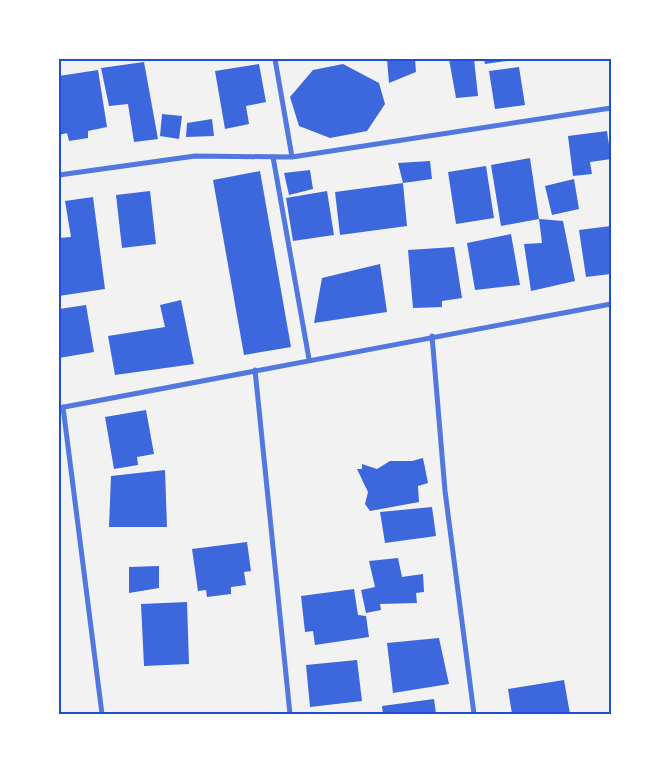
<svg xmlns="http://www.w3.org/2000/svg" width="670" height="773" viewBox="0 0 670 773" font-family="'Open Sans',sans-serif">
  <style>
    .building { fill: #3d67dc }
    .lines { fill: none; stroke-linecap: round; stroke-linejoin: round }
    .minor { stroke: #5277de; stroke-width: 5 }
    .neatline { fill: none; stroke: #1d4ed8; stroke-width: 2 }
  </style>
  <rect width="100%" height="100%" fill="#f2f2f2"/>
  <path class="building" d="M 387,59 L 415,59 L 416,72 L 389,83 Z
    M 449,59 L 474,59 L 478,96 L 456,98 Z
    M 484,59 L 513,59 L 513,60 L 485,64 Z
    M 144,62 L 158,139 L 134,142 L 128,104 L 109,106 L 101,68 Z
    M 259,64 L 266,102 L 246,106 L 249,124 L 225,129 L 215,71 Z
    M 343,64 L 379,83 L 385,104 L 367,131 L 330,138 L 299,126 L 290,97 L 313,70 Z
    M 519,67 L 525,105 L 495,109 L 489,71 Z
    M 98,70 L 107,127 L 88,131 L 88,138 L 69,141 L 67,133 L 59,135 L 59,76 Z
    M 162,114 L 182,116 L 179,139 L 160,136 Z
    M 212,119 L 214,136 L 186,137 L 187,123 Z
    M 607,131 L 611,159 L 590,162 L 592,174 L 573,176 L 568,136 Z
    M 530,158 L 539,219 L 501,226 L 491,165 Z
    M 430,161 L 432,179 L 403,183 L 398,163 Z
    M 486,166 L 494,218 L 456,224 L 448,172 Z
    M 310,170 L 313,189 L 289,195 L 284,173 Z
    M 260,171 L 291,347 L 244,355 L 213,180 Z
    M 574,179 L 579,209 L 552,215 L 545,186 Z
    M 403,183 L 407,226 L 340,235 L 335,192 Z
    M 150,191 L 156,244 L 122,248 L 116,195 Z
    M 327,191 L 334,235 L 293,241 L 286,198 Z
    M 93,197 L 105,289 L 59,296 L 59,238 L 71,237 L 65,201 Z
    M 539,219 L 563,221 L 575,281 L 531,291 L 524,244 L 542,243 Z
    M 611,226 L 611,274 L 586,277 L 579,230 Z
    M 511,234 L 520,285 L 475,290 L 467,243 Z
    M 454,247 L 462,298 L 442,301 L 442,307 L 413,308 L 408,250 Z
    M 380,264 L 387,312 L 314,323 L 322,278 Z
    M 181,300 L 194,364 L 115,375 L 108,336 L 165,327 L 160,305 Z
    M 86,305 L 94,352 L 59,358 L 59,309 Z
    M 146,410 L 154,454 L 137,457 L 138,465 L 114,469 L 105,417 Z
    M 423,458 L 428,483 L 418,486 L 419,502 L 370,511 L 365,504 L 368,492 L 357,469 L 362,469 L 362,464 L 377,469 L 390,461 L 412,461 Z
    M 165,470 L 167,527 L 109,527 L 111,476 Z
    M 432,507 L 436,536 L 385,543 L 380,512 Z
    M 247,542 L 251,571 L 244,572 L 246,585 L 231,587 L 231,594 L 207,597 L 206,590 L 198,591 L 192,549 Z
    M 398,558 L 402,577 L 423,574 L 424,592 L 416,593 L 417,603 L 380,604 L 381,610 L 366,613 L 361,590 L 375,587 L 369,561 Z
    M 159,566 L 159,588 L 129,593 L 129,567 Z
    M 354,589 L 358,615 L 366,616 L 369,637 L 315,645 L 313,631 L 305,632 L 301,596 Z
    M 187,602 L 189,664 L 144,666 L 141,604 Z
    M 439,638 L 449,684 L 393,693 L 387,643 Z
    M 357,660 L 362,701 L 310,707 L 306,665 Z
    M 564,680 L 570,714 L 512,714 L 508,689 Z
    M 434,699 L 436,714 L 383,714 L 382,706 Z"/>
  <g class="lines">
    <path class="minor" d="M 275,59 L 292,157
      M 273,157 L 309,359
      M 59,175 L 195,156 L 292,157 L 611,108
      M 432,336 L 445,491 L 474,714
      M 255,370 L 290,714
      M 63,407 L 102,714
      M 59,408 L 611,304"/>
  </g>
  <rect width="670" height="773" fill="none" stroke="#ffffff" stroke-width="120"/>
  <rect x="60" y="60" width="550" height="653" class="neatline"/>
</svg>
